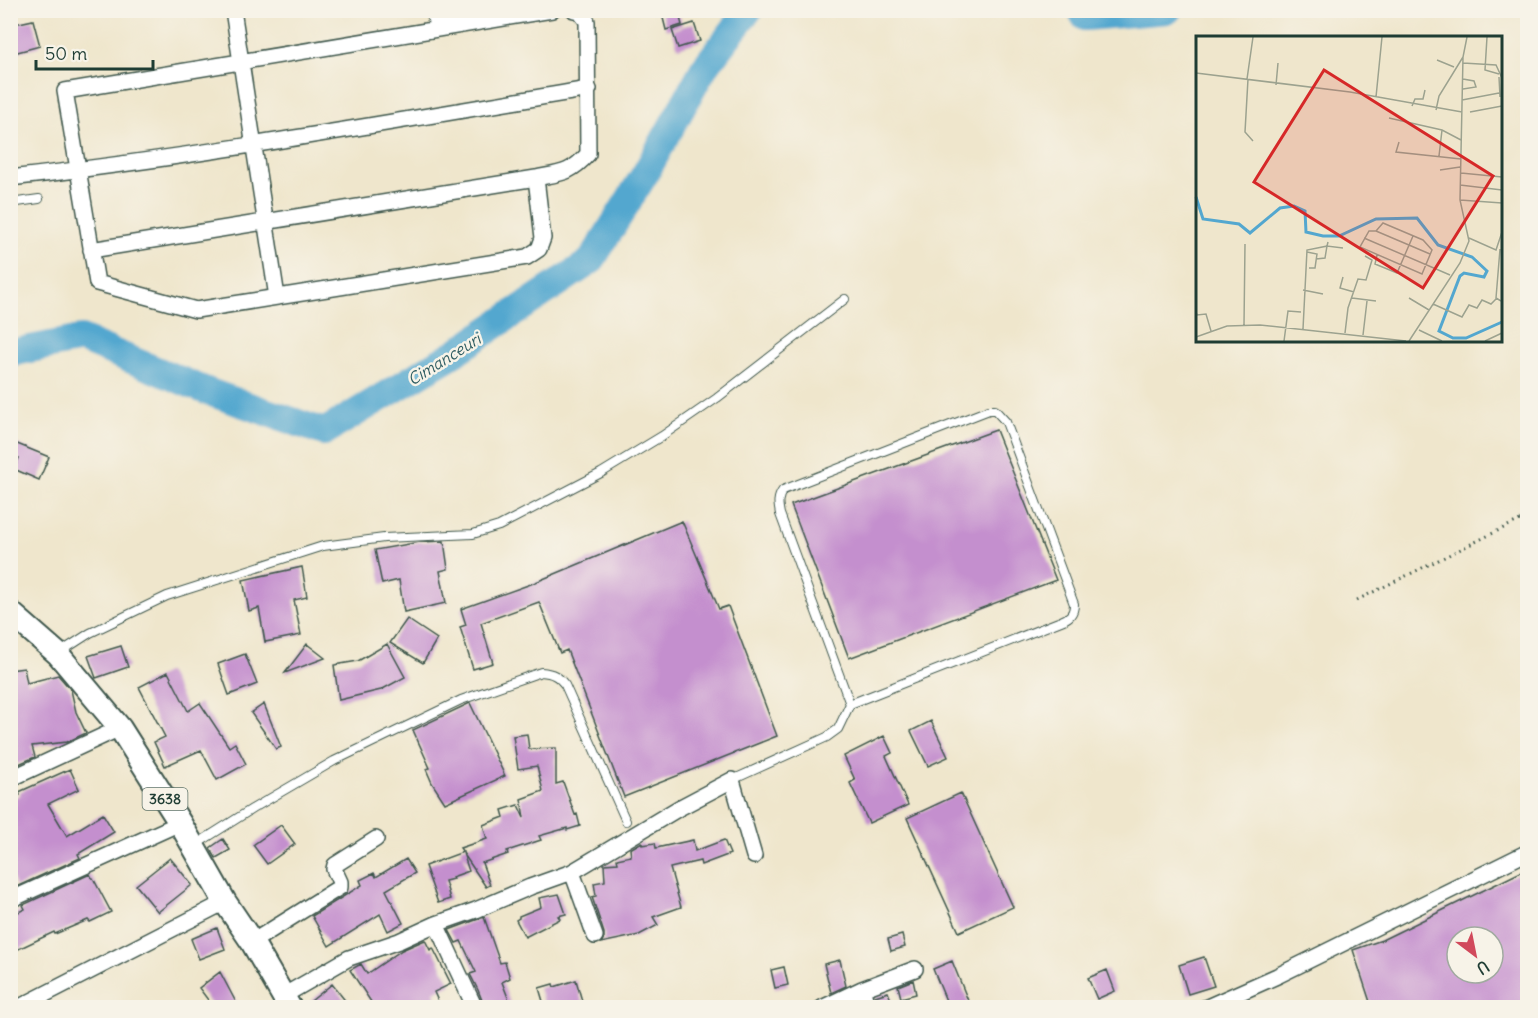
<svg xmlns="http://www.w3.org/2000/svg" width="1538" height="1018" viewBox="0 0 1538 1018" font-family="Delius,sans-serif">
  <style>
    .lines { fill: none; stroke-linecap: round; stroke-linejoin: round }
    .river { stroke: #53a7cf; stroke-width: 28 }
    .building { fill: #c48fce; fill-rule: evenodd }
    .lane-casing { stroke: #3e564b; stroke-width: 10 }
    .street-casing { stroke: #3e564b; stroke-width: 18 }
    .primary-casing { stroke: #3e564b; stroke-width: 26 }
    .path { stroke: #3e564b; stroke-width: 3; stroke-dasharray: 1.5 4.5; stroke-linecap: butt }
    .lane { stroke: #fff; stroke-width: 8 }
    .street { stroke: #fff; stroke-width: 15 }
    .primary { stroke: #fff; stroke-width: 22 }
    .labels { text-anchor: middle; stroke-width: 5; stroke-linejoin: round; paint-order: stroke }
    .shield { fill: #f7f3e8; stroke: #60746a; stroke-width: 1.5 }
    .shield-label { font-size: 14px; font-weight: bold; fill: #1f3d34 }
    .water-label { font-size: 16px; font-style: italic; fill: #2f5d62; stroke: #f7f3e8 }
    .inset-river { fill: none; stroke: #53a7cf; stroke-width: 3 }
    .inset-road { fill: none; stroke: #9ca28f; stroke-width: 1.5 }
    .view { fill: #d62828; fill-opacity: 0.15; stroke: #d62828; stroke-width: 3 }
    .inset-edge { fill: none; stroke: #1f3d34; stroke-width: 3 }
  </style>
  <rect width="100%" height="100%" fill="#f7f3e8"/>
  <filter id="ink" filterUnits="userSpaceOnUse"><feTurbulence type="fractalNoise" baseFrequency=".0167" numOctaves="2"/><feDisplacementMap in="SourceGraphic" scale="12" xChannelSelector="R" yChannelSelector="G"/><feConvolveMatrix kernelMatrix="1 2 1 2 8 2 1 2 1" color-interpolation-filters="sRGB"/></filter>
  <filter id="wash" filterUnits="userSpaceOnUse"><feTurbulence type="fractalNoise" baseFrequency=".008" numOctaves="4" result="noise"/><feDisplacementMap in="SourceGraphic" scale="24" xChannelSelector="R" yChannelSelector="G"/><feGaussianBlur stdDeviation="1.35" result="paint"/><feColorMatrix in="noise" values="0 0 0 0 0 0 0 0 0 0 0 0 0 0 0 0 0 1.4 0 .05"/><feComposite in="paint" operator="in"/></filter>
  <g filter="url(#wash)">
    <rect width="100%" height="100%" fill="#efe6cc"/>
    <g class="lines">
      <path class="river" d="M 1081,10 L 1085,17 L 1168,10
        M 10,353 L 81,339 L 209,392 L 324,432 L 453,354 L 591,261 L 645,174 L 704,68 L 749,10"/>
    </g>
    <g id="blocks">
      <path class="building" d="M 661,10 L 678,10 L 682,25 L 666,30 Z
        M 33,20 L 40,46 L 10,54 L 10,25 Z
        M 694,23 L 700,41 L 678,48 L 672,30 Z
        M 996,430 L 1056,580 L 849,658 L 791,505 Z
        M 10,441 L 49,457 L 39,480 L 14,469 L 19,458 L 10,458 Z
        M 682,521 L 719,609 L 728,606 L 777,736 L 624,797 L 567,650 L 560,653 L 539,602 L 481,623 L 493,663 L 473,669 L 460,627 L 466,625 L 461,609 L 531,584 Z
        M 444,541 L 448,569 L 440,571 L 446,603 L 404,612 L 399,580 L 382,584 L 375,550 L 420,542 Z
        M 302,567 L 307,597 L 294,600 L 301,635 L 265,642 L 259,608 L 249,611 L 243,580 Z
        M 407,619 L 437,639 L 423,663 L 390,643 Z
        M 307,644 L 325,658 L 285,673 Z
        M 387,644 L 405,677 L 381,690 L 339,700 L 334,665 L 358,661 Z
        M 121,646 L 128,667 L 96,678 L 88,656 Z
        M 245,654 L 257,684 L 229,695 L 218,664 Z
        M 24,668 L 27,683 L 58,675 L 71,690 L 76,712 L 86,733 L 67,742 L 32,746 L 35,757 L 21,763 L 10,766 L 10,670 Z
        M 168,672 L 188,711 L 200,703 L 229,747 L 235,743 L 246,764 L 217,780 L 201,750 L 165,766 L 154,742 L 165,737 L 139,687 Z
        M 470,703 L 505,776 L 445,803 L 432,783 L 426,769 L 430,768 L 413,730 Z
        M 264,704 L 281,747 L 276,749 L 251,713 Z
        M 931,721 L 948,757 L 928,766 L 911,731 Z
        M 527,734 L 529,749 L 556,748 L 556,784 L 563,782 L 575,815 L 577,814 L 580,826 L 567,830 L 567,828 L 539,836 L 541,840 L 507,851 L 508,854 L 482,863 L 490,885 L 486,887 L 463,853 L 469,871 L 452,877 L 453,879 L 445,881 L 450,899 L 438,903 L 425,866 L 463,852 L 460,848 L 487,839 L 483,825 L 504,817 L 502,810 L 518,805 L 524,818 L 521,799 L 543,791 L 537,766 L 518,769 L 513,736 Z
        M 884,736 L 892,753 L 886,756 L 908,805 L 869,823 L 850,783 L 855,780 L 844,756 Z
        M 70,769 L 79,789 L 48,804 L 67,836 L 103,814 L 114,832 L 78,854 L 80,858 L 16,887 L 10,872 L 10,799 L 20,795 L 19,792 Z
        M 961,793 L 1013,907 L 959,932 L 907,818 Z
        M 281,825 L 295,844 L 267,864 L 253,845 Z
        M 223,839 L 230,850 L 216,858 L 210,848 Z
        M 693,840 L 695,851 L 724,840 L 730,854 L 701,865 L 700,861 L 670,868 L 681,907 L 653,917 L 658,925 L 639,935 L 601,943 L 604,938 L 604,933 L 592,897 L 596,896 L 594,883 L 605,881 L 604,864 L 618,863 L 617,859 L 631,856 L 630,849 L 642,842 L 642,845 L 655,843 L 656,848 Z
        M 170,858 L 192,885 L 158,912 L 136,885 Z
        M 406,859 L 415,873 L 386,890 L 403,923 L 388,931 L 380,914 L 329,946 L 312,916 L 362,885 L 360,880 L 374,873 L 376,877 Z
        M 1527,869 L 1527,1008 L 1372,1008 L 1353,950 L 1382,940 ZM 1457,937 L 1493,937 L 1493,973 L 1457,973 Z
        M 90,874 L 92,878 L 93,878 L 111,912 L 90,922 L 88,920 L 55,934 L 54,932 L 10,953 L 10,916 L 25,909 L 23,905 Z
        M 559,894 L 566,914 L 558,916 L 560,919 L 525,937 L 516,920 L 519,918 L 519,916 L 541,907 L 539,898 Z
        M 484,917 L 500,963 L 505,962 L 510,978 L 502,982 L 512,1008 L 485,1008 L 478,990 L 470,974 L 476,972 L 461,941 L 456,943 L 449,930 Z
        M 217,928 L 225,949 L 199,959 L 191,939 Z
        M 902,935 L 905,947 L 891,951 L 888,939 Z
        M 425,940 L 430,950 L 433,948 L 451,984 L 434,992 L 441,1008 L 375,1008 L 350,970 L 361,964 L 367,974 L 402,950 Z
        M 1204,957 L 1214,986 L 1188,994 L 1179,965 Z
        M 840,960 L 846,986 L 831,993 L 824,964 Z
        M 952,961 L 971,1008 L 949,1008 L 933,969 Z
        M 784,967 L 788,985 L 775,988 L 771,970 Z
        M 1107,970 L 1115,991 L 1097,999 L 1088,978 Z
        M 220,972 L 239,1008 L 214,1008 L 199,988 Z
        M 576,980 L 584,1008 L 545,1008 L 539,988 L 553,984 L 554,987 Z
        M 913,980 L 916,994 L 901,998 L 898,986 Z
        M 332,984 L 351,1008 L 319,1008 L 311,1001 Z
        M 888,992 L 894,1008 L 879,1008 L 875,996 Z"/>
    </g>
  </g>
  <g filter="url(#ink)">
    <use href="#blocks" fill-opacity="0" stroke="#3e564b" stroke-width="1.5"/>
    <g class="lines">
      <defs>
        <path id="lane" d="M 10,203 L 39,199
          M 59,653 L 90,633 L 167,596 L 323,546 L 384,538 L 473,534 L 499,526 L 601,473 L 662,436 L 717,398 L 845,299
          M 732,780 L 827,737 L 838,729 L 850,704 L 780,514 C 778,504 777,498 783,490 L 989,410 L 995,410 L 1006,422 L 1074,604 C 1074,614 1069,618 1061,621 L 850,704
          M 195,845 L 252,809 L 334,761 L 461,700 L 541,672 C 553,673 558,676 565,685 L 626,821"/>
        <path id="street" d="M 233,10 L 277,297
          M 434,10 L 437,29
          M 552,10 L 65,91 L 97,283 L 196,310 L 527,257 L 539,249 L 543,238 L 536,178 C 561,173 570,174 588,154 L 587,21 L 579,11 L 574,10
          M 10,178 C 204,156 396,121 589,89
          M 91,250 L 536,178
          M 10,779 L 120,728
          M 572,872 L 595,936
          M 10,900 L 180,823
          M 436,924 L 475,1008
          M 252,942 L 340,887 L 340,882 L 334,869 L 335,865 L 376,839
          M 862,989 L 868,1008
          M 283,996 L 349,958 L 399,941 L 436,924 L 476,910 L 530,887 L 572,872 L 679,808 L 732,780 L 754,856
          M 18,1008 L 225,902
          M 822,1008 L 862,989 L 915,969
          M 1205,1008 L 1277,976 L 1528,852"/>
        <path id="primary" d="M 10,612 L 58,654 L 120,728 L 180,823 L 225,902 L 252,942 L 290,1008"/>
      </defs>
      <use href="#lane" class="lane-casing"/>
      <use href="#street" class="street-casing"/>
      <use href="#primary" class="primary-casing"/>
      <path class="path" d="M 1357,600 L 1528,516"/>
      <use href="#lane" class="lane"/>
      <use href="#street" class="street"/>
      <use href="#primary" class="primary"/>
    </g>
  </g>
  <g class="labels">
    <rect class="shield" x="142.5" y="788" width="45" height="22" rx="4.5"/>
    <g class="shield-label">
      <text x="165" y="804">3638</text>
    </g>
    <g class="water-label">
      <text transform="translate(444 359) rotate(-32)" y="6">Cimanceuri</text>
    </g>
  </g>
  <g transform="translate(1196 36)">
    <rect width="306" height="306" fill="#efe6cc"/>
    <path class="inset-river" d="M 0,161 L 7,183 L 43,188 L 54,197 L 84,172 L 98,170 L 109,175 L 110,196 L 127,200 L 143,200 L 180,183 L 221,182 L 242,209 L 276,221 L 291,235 L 288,241 L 268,237 L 264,240 L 243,295 L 257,302 L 270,302 L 306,286"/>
    <path class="inset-road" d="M 291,1 L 289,34 L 303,38M 241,24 L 258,31M 267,27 L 300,29 L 306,42M 0,37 L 154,56 L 266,76M 303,41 L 304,61M 51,43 L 57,1M 52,43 L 49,96 L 57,105M 80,49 L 82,27M 267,53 L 280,51 L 278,45 L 267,43M 180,61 L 186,1M 266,64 L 303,57M 216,70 L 219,63 L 227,63 L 229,54M 240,74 L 243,60 L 267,21M 274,76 L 306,70M 193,82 L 246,94 L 265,104M 203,106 L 200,116 L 265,123M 243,120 L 246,94M 244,134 L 264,131M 265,137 L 306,141M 264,149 L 306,154M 264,164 L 306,167M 187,187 L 227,204 L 236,214 L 226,238 L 164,211 L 173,195 L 180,195 ZM 180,195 L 234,218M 168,202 L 254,239M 273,202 L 300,214 L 306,196M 304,213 L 300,262 L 305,265M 111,216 L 121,218 L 119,232 L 113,232M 181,219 L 179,228 L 201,237 L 217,200M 120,223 L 129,222 L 131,210 L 147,212M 147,241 L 144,252 L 158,256M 107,254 L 127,258M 156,262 L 180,265M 213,262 L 233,274M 237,268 L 266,281 L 273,269 L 281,272 L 286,264 L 295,268 L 301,262M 0,276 L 1,279 L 10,278 L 15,295M 48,289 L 49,208M 107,293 L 111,214 L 131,210 L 132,206M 223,294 L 246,305M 149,297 L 152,272 L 162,243 L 170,244 L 176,224 L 169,220M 167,299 L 171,265M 0,301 L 31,290 L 64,289 L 210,305M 88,305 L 92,275 L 105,276M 213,305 L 264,227 L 273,205 L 264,164 L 267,21 L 271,1M 289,305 L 306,297"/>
    <path class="view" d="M 128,34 L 297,140 L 227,252 L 58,146 Z"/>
    <rect width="306" height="306" class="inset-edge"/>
  </g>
  <rect width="1538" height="1018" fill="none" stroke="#f7f3e8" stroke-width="36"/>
  <g transform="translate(1475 955) rotate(148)"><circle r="28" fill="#f7f3e8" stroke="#a1aaa0" stroke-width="1.5"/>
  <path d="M0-4.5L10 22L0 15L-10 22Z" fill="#d1495b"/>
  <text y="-9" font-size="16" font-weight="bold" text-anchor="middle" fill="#1f3d34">U</text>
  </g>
  <path d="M36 60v9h117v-9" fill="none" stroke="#1f3d34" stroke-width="3"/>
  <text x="45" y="60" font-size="18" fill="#1f3d34" stroke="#f7f3e8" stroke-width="4.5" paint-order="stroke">50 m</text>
</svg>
